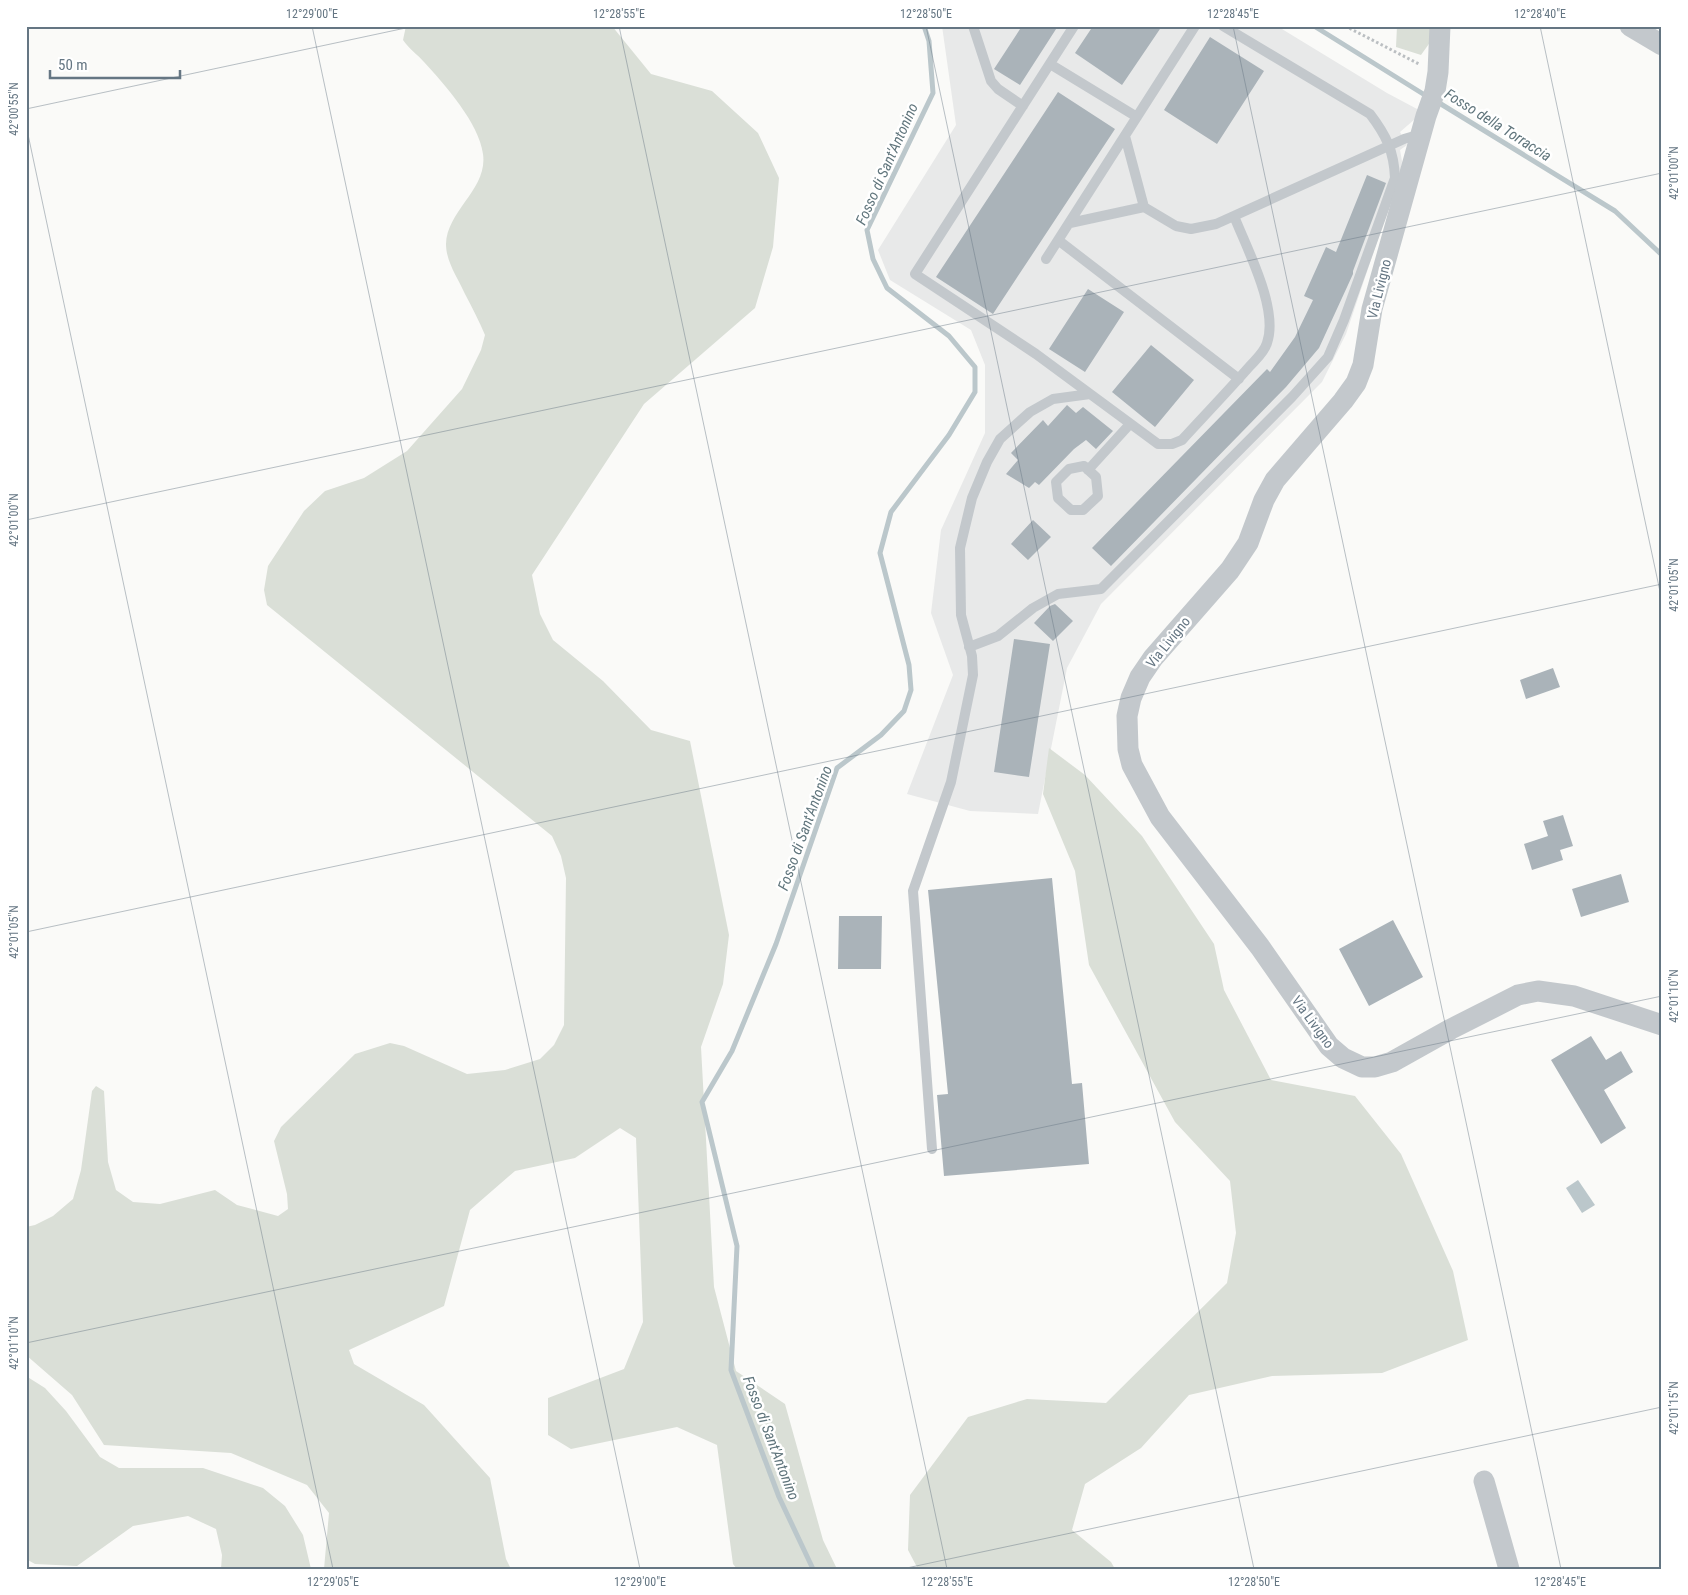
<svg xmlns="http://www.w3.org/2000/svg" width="1688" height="1595" viewBox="0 0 1688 1595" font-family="'Roboto Condensed',sans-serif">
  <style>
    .built { fill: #e8e9e9 }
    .green { fill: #dadfd7 }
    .water { fill: #bbc7cb }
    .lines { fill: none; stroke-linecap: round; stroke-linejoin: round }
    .stream { stroke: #bbc7cb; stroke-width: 5 }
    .building { fill: #aab3b9 }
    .path { stroke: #bbbfc2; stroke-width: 3; stroke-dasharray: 2.5 2.5; stroke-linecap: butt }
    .service { stroke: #c3c8cc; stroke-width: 10 }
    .minor { stroke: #c3c8cc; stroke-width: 21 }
    .ticks { fill: none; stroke: #657683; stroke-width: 1; stroke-opacity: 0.45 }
    .labels { text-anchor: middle; stroke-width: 5; stroke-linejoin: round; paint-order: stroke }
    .street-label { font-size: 14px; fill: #657683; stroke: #fff }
    .water-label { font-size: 15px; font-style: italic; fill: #60757c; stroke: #fff }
    .neatline { fill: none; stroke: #657683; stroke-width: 2 }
    .ticks-label { font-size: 12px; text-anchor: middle; fill: #657683 }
  </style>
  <rect width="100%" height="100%" fill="#fafaf8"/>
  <path class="built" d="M 942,26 L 1277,26 L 1387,93 L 1419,110 L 1415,119 L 1400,132 L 1407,145 L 1400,150 L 1402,161 L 1401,171 L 1346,334 L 1322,382 L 1101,604 L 1067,668 L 1038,814 L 970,811 L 907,794 L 953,675 L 931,613 L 941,530 L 985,433 L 985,365 L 971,330 L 890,280 L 878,250 L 956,125 Z"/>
  <path class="green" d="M 406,26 L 612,26 L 651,74 L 712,91 L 758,133 L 779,178 L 773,247 L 755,308 L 644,404 L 532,575 L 540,614 L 553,640 L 603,681 L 651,730 L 690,741 L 729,935 L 723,984 L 701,1047 L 714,1287 L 736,1371 L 785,1404 L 823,1540 L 837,1569 L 737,1569 L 733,1564 L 717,1445 L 677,1427 L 571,1449 L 548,1435 L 548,1398 L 624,1369 L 643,1322 L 636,1138 L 620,1128 L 575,1158 L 515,1171 L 470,1210 L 444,1306 L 349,1350 L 354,1364 L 424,1405 L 490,1478 L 506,1559 L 511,1569 L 324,1569 L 329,1513 L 307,1485 L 231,1453 L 104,1445 L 72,1395 L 26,1355 L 26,1227 L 35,1225 L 53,1216 L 73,1199 L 81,1170 L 92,1091 L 96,1086 L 104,1091 L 108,1162 L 116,1190 L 133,1202 L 160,1204 L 215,1190 L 237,1205 L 278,1216 L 288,1209 L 287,1194 L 274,1141 L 281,1127 L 355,1054 L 390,1043 L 404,1046 L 467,1074 L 505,1070 L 540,1059 L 554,1045 L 564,1025 L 566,878 L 561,856 L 552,836 L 267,605 L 264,590 L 268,566 L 304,511 L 325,491 L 364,478 L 407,451 L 462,389 L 481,350 L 485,335 C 479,321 472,307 465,294 C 458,278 446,262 446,244 C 447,210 488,189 483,154 C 479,123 445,85 424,62 C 417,54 410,50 403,40 Z
    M 1397,26 L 1434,26 L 1431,41 L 1421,55 L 1396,47 Z
    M 1049,748 L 1085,775 L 1142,836 L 1214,944 L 1224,990 L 1271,1080 L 1355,1096 L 1401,1154 L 1453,1271 L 1468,1340 L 1382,1373 L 1272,1376 L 1189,1395 L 1141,1448 L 1085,1484 L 1072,1530 L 1111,1562 L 1115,1569 L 918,1569 L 908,1550 L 910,1495 L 968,1417 L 1027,1399 L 1106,1403 L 1227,1283 L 1236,1233 L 1230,1181 L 1175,1122 L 1089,965 L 1075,871 L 1043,794 Z
    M 26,1376 L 45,1388 L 66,1411 L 100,1457 L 119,1468 L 203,1468 L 263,1488 L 285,1506 L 303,1535 L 311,1569 L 221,1569 L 222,1555 L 216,1529 L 188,1516 L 133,1526 L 77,1566 L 35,1564 L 26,1559 Z"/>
  <path class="water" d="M 1578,1180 L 1595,1205 L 1582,1213 L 1566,1188 Z"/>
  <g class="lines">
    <path class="stream" d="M 1314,26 L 1428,97
      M 1436,101 L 1615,211 L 1662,255
      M 813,1569 L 779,1497 L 731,1370 L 737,1246 L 702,1102 L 732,1051 L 776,944 L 837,768 L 881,735 L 904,711 L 911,690 L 909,665 L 880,553 L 891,512 L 949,435 L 975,392 L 975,367 L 949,336 L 887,288 L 873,259 L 867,230 L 933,93 L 929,41 L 924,26"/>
  </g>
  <path class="building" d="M 1022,26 L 1058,26 L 1020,85 L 994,69 Z
    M 1093,26 L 1162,26 L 1122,85 L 1075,53 Z
    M 1210,37 L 1264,71 L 1217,144 L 1164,110 Z
    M 1058,92 L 1115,129 L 993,314 L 936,277 Z
    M 1367,175 L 1386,183 L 1353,271 L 1353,274 L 1319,348 L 1286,387 L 1111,566 L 1092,548 L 1267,369 L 1270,372 L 1295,337 L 1313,300 L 1304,296 L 1326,247 L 1336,252 Z
    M 1088,289 L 1124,312 L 1085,372 L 1049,349 Z
    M 1151,345 L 1194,380 L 1155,427 L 1112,392 Z
    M 1067,405 L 1076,413 L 1083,407 L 1113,431 L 1096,449 L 1086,440 L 1074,449 L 1039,485 L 1035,482 L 1029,488 L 1006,474 L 1018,460 L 1011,453 L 1043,420 L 1048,426 Z
    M 1033,520 L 1051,537 L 1028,560 L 1011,544 Z
    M 1055,604 L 1073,621 L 1053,641 L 1034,623 L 1050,606 Z
    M 1014,639 L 1050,644 L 1029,777 L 994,772 Z
    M 1553,668 L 1560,687 L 1526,699 L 1520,680 Z
    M 1563,815 L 1573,846 L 1560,850 L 1563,860 L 1532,870 L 1524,844 L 1548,836 L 1543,821 Z
    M 1621,874 L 1629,902 L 1581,917 L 1572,889 Z
    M 1052,878 L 1072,1084 L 1082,1083 L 1089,1164 L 944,1176 L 937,1095 L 948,1094 L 928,890 Z
    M 839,916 L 882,916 L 881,969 L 838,969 Z
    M 1393,920 L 1423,977 L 1369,1006 L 1339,949 Z
    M 1591,1036 L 1606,1060 L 1621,1051 L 1633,1072 L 1604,1090 L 1626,1128 L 1601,1144 L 1551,1060 Z"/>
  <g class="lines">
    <path class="path" d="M 1345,26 L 1419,64"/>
    <path class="service" d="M 973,26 L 991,81 L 998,89 L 1023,106
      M 1074,26 L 915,274 L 1036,354 L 1158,444 L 1172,444 L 1182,440 C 1204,416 1227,392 1249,367 C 1255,360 1264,353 1267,343 C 1279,309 1247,249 1234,216
      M 1050,64 L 1137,117
      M 1125,136 L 1144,207 L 1176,226 L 1191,229 L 1216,224 L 1404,139 L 1421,134
      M 1070,223 L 1144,207
      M 1058,240 L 1239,379
      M 1046,259 L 1195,26
      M 1084,466 L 1096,477 L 1098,496 L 1083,510 L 1071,510 L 1058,498 L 1056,482 L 1069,469 Z
      M 1088,470 L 1130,424
      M 969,647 L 998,636 L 1033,608 L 1058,594 L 1101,589 L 1292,397 L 1328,357 L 1344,320 L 1395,178 C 1394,151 1386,135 1370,114 L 1223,26
      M 932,1149 L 913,891 L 951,782 L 973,675 L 972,656 L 961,615 L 960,548 L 972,498 L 987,462 L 1000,439 L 1030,412 L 1053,399 L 1090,394"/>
    <path class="minor" d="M 1440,26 L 1438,72 L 1435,91 L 1426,116 L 1372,309 L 1363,365 L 1356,383 L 1343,401 L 1275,480 L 1264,500 L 1248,543 L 1230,570 L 1153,658 L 1140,677 L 1131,698 L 1127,716 L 1128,749 L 1132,765 L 1160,817 L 1260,947 L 1329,1046 L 1343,1058 L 1362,1067 L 1375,1067 L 1392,1062 L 1451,1029 L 1518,995 L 1538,991 L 1574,996 L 1662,1025
      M 1630,26 L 1662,45
      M 1484,1481 L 1509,1569"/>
  </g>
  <path class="ticks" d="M 312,26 L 640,1569M 619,26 L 947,1569M 926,26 L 1254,1569M 1233,26 L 1561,1569M 1540,26 L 1662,601M 26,109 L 415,26M 26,125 L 333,1569M 26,520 L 1662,173M 26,932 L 1662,584M 26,1343 L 1662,996M 26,1568 L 26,1569M 902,1569 L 1662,1407"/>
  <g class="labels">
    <g class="street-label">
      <text transform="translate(1379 289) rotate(-76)" y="5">Via Livigno</text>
      <text transform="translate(1168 642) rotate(-51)" y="5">Via Livigno</text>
      <text transform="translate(1313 1022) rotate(54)" y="5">Via Livigno</text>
    </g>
    <g class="water-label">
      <text transform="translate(1498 125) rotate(32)" y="5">Fosso della Torraccia</text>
      <text transform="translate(887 164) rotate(-66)" y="5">Fosso di Sant'Antonino</text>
      <text transform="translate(805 828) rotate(-70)" y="5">Fosso di Sant'Antonino</text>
      <text transform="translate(771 1438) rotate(69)" y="5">Fosso di Sant'Antonino</text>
    </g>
  </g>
  <rect width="1688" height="1595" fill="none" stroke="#ffffff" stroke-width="55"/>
  <path d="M50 70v8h130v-8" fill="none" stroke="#657683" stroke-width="2.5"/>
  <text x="58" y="70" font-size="15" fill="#657683" stroke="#ffffff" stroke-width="4" paint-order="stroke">50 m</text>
  <rect x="28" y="28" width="1632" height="1540" class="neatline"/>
  <g class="ticks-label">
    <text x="312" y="18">12°29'00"E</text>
    <text x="619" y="18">12°28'55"E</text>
    <text x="926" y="18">12°28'50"E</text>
    <text x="1233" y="18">12°28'45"E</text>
    <text x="1540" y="18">12°28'40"E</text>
    <text transform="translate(14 109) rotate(-90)" y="4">42°00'55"N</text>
    <text transform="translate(1674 173) rotate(-90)" y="4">42°01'00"N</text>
    <text transform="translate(14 520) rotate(-90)" y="4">42°01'00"N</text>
    <text transform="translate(1674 585) rotate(-90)" y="4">42°01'05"N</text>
    <text transform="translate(14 932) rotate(-90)" y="4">42°01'05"N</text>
    <text transform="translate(1674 996) rotate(-90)" y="4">42°01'10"N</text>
    <text transform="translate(14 1343) rotate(-90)" y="4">42°01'10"N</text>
    <text transform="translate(1674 1408) rotate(-90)" y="4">42°01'15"N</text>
    <text x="333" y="1586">12°29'05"E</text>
    <text x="640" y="1586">12°29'00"E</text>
    <text x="947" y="1586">12°28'55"E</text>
    <text x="1254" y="1586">12°28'50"E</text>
    <text x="1560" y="1586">12°28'45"E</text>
  </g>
</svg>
